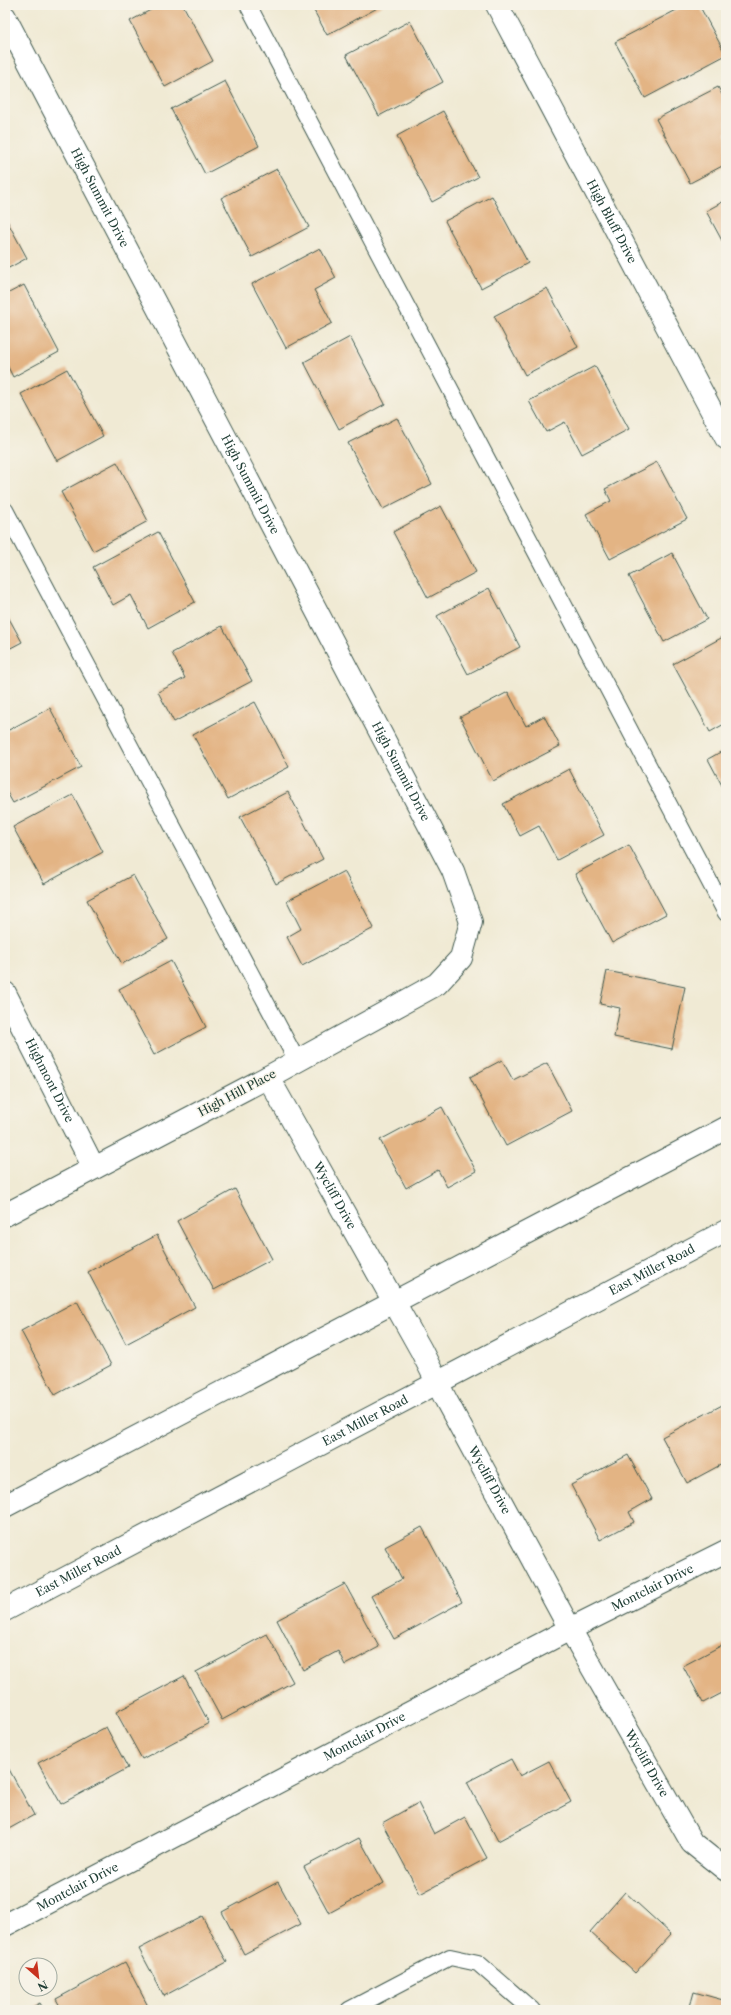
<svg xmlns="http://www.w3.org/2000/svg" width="731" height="2015" viewBox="0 0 731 2015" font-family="'Libre Caslon Text',serif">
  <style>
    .building { fill: #e3b484 }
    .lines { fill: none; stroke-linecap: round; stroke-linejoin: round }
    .service-casing { stroke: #3e574c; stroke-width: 18 }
    .minor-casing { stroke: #3e574c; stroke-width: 24 }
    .secondary-casing { stroke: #3e574c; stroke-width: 24 }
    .service { stroke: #fff; stroke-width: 16 }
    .minor { stroke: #fff; stroke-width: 22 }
    .secondary { stroke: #fff; stroke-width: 22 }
    .labels { text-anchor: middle; stroke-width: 3; stroke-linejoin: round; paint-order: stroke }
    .street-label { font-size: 12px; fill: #1f3d34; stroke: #f7f3e8 }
  </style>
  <rect width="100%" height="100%" fill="#f7f3e8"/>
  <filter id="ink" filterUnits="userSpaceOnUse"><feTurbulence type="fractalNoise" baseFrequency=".025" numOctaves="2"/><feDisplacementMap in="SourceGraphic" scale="8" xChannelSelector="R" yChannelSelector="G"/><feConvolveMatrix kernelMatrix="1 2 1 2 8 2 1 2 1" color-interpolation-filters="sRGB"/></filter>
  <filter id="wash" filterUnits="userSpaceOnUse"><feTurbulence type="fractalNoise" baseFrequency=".012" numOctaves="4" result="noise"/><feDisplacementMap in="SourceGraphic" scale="16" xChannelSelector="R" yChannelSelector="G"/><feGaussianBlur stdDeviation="0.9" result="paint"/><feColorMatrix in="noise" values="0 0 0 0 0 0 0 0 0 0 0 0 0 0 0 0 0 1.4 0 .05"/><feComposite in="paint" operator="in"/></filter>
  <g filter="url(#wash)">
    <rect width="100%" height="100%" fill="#f0ead4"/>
    <g id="blocks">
      <path class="building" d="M 160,5 L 183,5 L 213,61 L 165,87 L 130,21 Z
        M 311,5 L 383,5 L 327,35 Z
        M 605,5 L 615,5 L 607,9 Z
        M 686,5 L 699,5 L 726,55 L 645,98 L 615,42 Z
        M 410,21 L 443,82 L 379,116 L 346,55 Z
        M 225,81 L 259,146 L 205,174 L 171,109 Z
        M 718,87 L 726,102 L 726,164 L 690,183 L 656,119 Z
        M 443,111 L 478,177 L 432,202 L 397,136 Z
        M 277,169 L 309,227 L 252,257 L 221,198 Z
        M 492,196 L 528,263 L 481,288 L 445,221 Z
        M 726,200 L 726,248 L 706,211 Z
        M 5,217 L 27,258 L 5,270 Z
        M 320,248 L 336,278 L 314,290 L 332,323 L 286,348 L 252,284 Z
        M 24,285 L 59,352 L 13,377 L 5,361 L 5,295 Z
        M 547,288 L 578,347 L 525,375 L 494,316 Z
        M 350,337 L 385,404 L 339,429 L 304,362 Z
        M 595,366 L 629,429 L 582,454 L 565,422 L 546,432 L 529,401 Z
        M 67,369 L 103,436 L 57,461 L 21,394 Z
        M 397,418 L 432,484 L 383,509 L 348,443 Z
        M 117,462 L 148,521 L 93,551 L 61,492 Z
        M 657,462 L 687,519 L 610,559 L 586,514 L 611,501 L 605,489 Z
        M 441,506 L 476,572 L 428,598 L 393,532 Z
        M 158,532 L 195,602 L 148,628 L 131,595 L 113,605 L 93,567 Z
        M 672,553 L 707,619 L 664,642 L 629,576 Z
        M 489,588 L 520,647 L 468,674 L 437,616 Z
        M 5,613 L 6,613 L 22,642 L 5,651 Z
        M 222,626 L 252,681 L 174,722 L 158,692 L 185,678 L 172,653 Z
        M 723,637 L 726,643 L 726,723 L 710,732 L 673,664 Z
        M 508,692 L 526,726 L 544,716 L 560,746 L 493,781 L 460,717 Z
        M 255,702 L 289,767 L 228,799 L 193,735 Z
        M 50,708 L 81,767 L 13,803 L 5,789 L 5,732 Z
        M 726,749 L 726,793 L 708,759 Z
        M 569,769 L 604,835 L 557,860 L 539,826 L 520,836 L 503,804 Z
        M 288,792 L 323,859 L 276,884 L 240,817 Z
        M 73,795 L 103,852 L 44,884 L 13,827 Z
        M 629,845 L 666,914 L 612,943 L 575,874 Z
        M 344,871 L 374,928 L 302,966 L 287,937 L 301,929 L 287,901 Z
        M 133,875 L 168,939 L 122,964 L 87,900 Z
        M 171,961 L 206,1027 L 154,1055 L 119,989 Z
        M 607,971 L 685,987 L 672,1049 L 614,1037 L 620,1008 L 600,1004 Z
        M 502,1060 L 513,1080 L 547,1063 L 572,1111 L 506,1146 L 470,1077 Z
        M 442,1107 L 476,1171 L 447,1187 L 438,1170 L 406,1188 L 380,1140 Z
        M 235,1189 L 272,1259 L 214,1290 L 177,1221 Z
        M 157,1235 L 195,1307 L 126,1344 L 88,1272 Z
        M 77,1301 L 111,1365 L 55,1395 L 21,1331 Z
        M 726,1403 L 726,1462 L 687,1483 L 662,1437 Z
        M 628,1455 L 652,1499 L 629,1512 L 634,1522 L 600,1540 L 571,1485 Z
        M 422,1527 L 462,1602 L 394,1639 L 371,1596 L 402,1579 L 385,1547 Z
        M 345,1584 L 379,1647 L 345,1665 L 338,1651 L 303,1670 L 277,1620 Z
        M 267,1634 L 293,1682 L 222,1720 L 196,1672 Z
        M 726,1643 L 726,1691 L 703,1703 L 683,1666 Z
        M 184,1676 L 209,1723 L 142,1759 L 116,1712 Z
        M 106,1727 L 128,1768 L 61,1804 L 38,1763 Z
        M 511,1759 L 520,1776 L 549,1761 L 571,1802 L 498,1841 L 467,1782 Z
        M 5,1762 L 34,1815 L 5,1831 Z
        M 418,1803 L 434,1834 L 465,1817 L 487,1858 L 420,1894 L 382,1823 Z
        M 359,1838 L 384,1883 L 329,1913 L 304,1867 Z
        M 278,1882 L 301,1924 L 244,1954 L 222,1912 Z
        M 625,1892 L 671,1934 L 635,1973 L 590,1932 Z
        M 202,1916 L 227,1962 L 164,1996 L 139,1949 Z
        M 125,1962 L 150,2010 L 62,2010 L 56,1999 Z
        M 726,1990 L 726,2010 L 689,2010 L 694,1992 L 723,2000 Z
        M 40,2003 L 44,2010 L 27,2010 Z"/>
    </g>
  </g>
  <g filter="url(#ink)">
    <use href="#blocks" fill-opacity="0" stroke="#3e574c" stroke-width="1"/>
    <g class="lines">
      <defs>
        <path id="service" d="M 248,5 L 726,913
          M 5,510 L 297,1061
          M 349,2010 L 450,1957 L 478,1963 L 532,2010"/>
        <g id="minor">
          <path id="s1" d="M 497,5 L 726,438"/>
          <path id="s2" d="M 5,17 L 453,871 L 471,922 L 461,958 L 437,984 L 268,1077 L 5,1215"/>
          <path id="s3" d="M 5,993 L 94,1168"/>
          <path id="s4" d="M 268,1077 L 421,1350 L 446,1400 L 570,1629 L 692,1843 L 726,1870"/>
          <path id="s5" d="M 5,1925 L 570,1629 L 726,1551"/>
        </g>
        <g id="secondary">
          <path d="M 5,1506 L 726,1128"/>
          <path id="s6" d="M 5,1610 L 726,1231"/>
        </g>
      </defs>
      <use href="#service" class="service-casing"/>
      <use href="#minor" class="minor-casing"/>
      <use href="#secondary" class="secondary-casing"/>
      <use href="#service" class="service"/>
      <use href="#minor" class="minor"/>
      <use href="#secondary" class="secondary"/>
    </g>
  </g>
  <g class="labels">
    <g class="street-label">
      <text dy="4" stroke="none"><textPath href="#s2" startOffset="204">High Summit Drive</textPath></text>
      <text dy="4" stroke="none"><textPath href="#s1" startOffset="245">High Bluff Drive</textPath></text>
      <text dy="4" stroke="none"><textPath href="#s2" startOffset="528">High Summit Drive</textPath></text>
      <text dy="4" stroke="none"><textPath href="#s2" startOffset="852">High Summit Drive</textPath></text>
      <text dy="4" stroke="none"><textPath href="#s3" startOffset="98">Highmont Drive</textPath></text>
      <text transform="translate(237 1093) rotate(-28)" y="4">High Hill Place</text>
      <text dy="4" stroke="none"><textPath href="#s4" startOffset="136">Wycliff Drive</textPath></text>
      <text dy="4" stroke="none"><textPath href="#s6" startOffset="731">East Miller Road</textPath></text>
      <text dy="4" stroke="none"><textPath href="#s6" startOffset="407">East Miller Road</textPath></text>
      <text dy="4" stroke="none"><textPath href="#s4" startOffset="460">Wycliff Drive</textPath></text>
      <text dy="4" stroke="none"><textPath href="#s6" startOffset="83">East Miller Road</textPath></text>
      <text dy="4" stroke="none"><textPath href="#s5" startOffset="730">Montclair Drive</textPath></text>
      <text dy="4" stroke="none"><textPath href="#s5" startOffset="406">Montclair Drive</textPath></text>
      <text dy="4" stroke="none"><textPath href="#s4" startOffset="784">Wycliff Drive</textPath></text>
      <text dy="4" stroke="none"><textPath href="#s5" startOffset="82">Montclair Drive</textPath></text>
    </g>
  </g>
  <rect width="731" height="2015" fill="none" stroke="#f7f3e8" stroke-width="20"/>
  <g transform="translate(38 1977) rotate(152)"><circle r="19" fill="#f7f3e8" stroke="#a1aaa0"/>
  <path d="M0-3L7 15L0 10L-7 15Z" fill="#c8321e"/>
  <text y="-6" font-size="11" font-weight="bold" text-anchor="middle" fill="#1f3d34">N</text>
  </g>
</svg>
